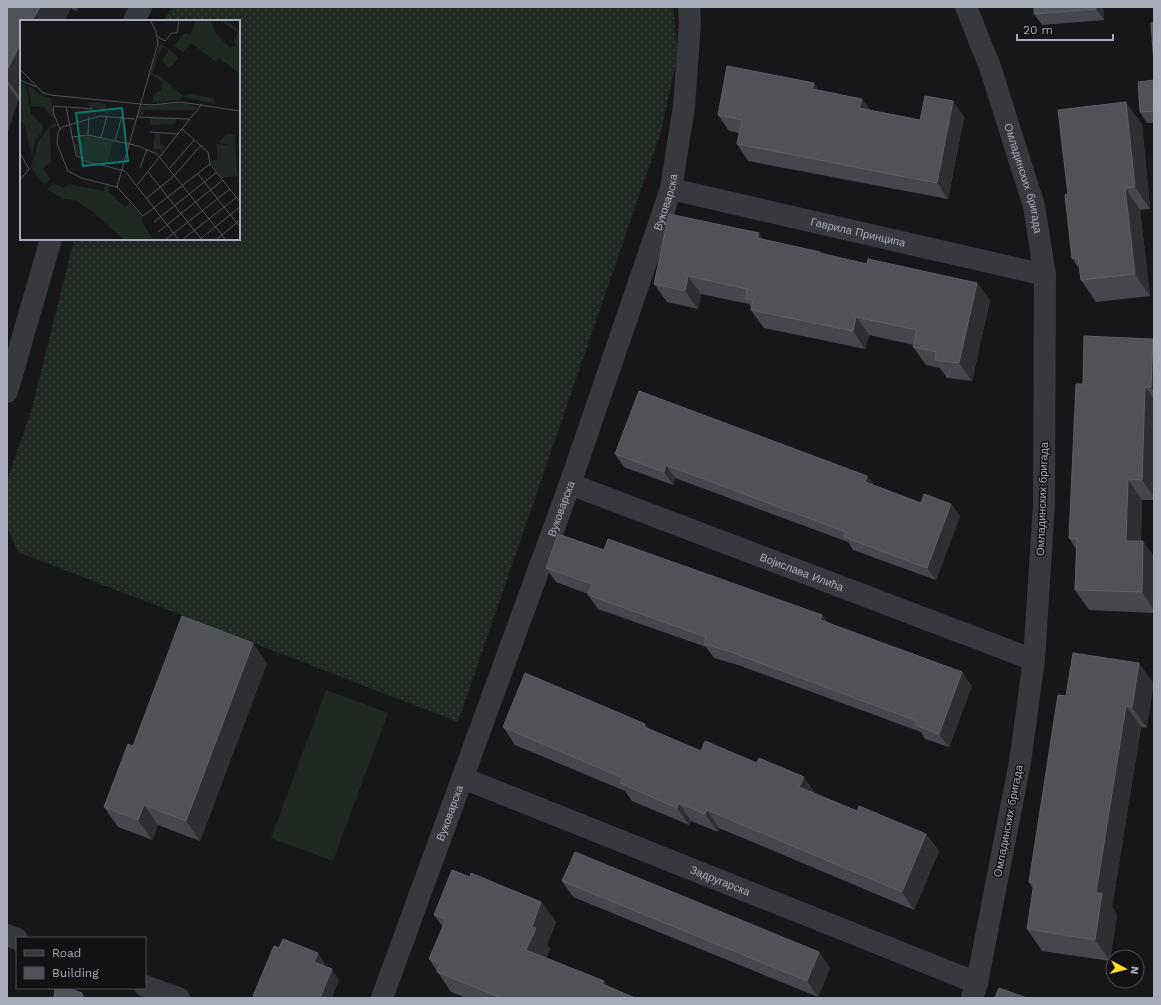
<svg xmlns="http://www.w3.org/2000/svg" width="1161" height="1005" viewBox="0 0 1161 1005" font-family="'Work Sans',sans-serif">
  <style>
    .grass { fill: url(#grass-dots) }
    .garden { fill: #1f2821 }
    .lines { fill: none; stroke-linecap: round; stroke-linejoin: round }
    .minor { stroke: #38383f; stroke-width: 22 }
    .wall { fill: #46474c }
    .shaded-wall { fill: #2f2f33 }
    .building { fill: #515158; stroke: #5e5f67 }
    .labels { text-anchor: middle; stroke-width: 3; stroke-linejoin: round; paint-order: stroke }
    .street-label { font-size: 11px; fill: #a8abba; stroke: #121214 }
    .inset-road { fill: none; stroke: #515259; stroke-width: 1 }
    .view { fill: #0f766e; fill-opacity: 0.15; stroke: #0f766e; stroke-width: 2 }
    .inset-edge { fill: none; stroke: #a8abba; stroke-width: 2 }
  </style>
  <defs>
    <pattern id="grass-dots" width="8" height="8" patternUnits="userSpaceOnUse"><rect width="8" height="8" fill="#1f2821"/><path d="M2 2h.1M6 6h.1" fill="none" stroke="#3d443f" stroke-width="1.8" stroke-linecap="round"/></pattern>
  </defs>
  <rect width="100%" height="100%" fill="#171719"/>
  <path class="grass" d="M 173,7 L 673,7 L 678,53 L 661,132 L 458,722 L 18,552 L 7,527 L 7,484 L 8,477 L 31,411 L 74,239 L 239,239 L 239,21 L 163,21 Z"/>
  <path class="garden" d="M 326,690 L 388,713 L 333,861 L 271,838 Z"/>
  <g class="lines">
    <g class="minor">
      <path id="s1" d="M 966,7 L 990,67 L 1034,206 L 1045,275 L 1044,504 L 1034,660 L 1020,762 L 977,983 L 972,998"/>
      <path d="M 134,21 L 141,7"/>
      <path id="s2" d="M 671,189 L 1045,275"/>
      <path d="M 7,392 L 51,239"/>
      <path id="s3" d="M 570,484 L 1034,660"/>
      <path id="s4" d="M 463,778 L 977,983"/>
      <path d="M 7,935 L 17,939"/>
      <path d="M 145,986 L 179,998"/>
      <path id="s5" d="M 382,998 L 570,484 L 671,189 L 684,106 L 690,23 L 689,7"/>
    </g>
  </g>
  <path class="wall" d="M 7,7 L 79,7 L 77,11 L 71,8 L 21,21 L 21,101 L 18,100 L 7,133 Z
    M 1103,7 L 1104,20 L 1042,25 L 1034,14 Z
    M 1154,80 L 1154,123 L 1147,123 L 1140,112 Z
    M 818,90 L 862,99 L 870,110 L 920,120 L 953,101 L 964,117 L 948,199 L 748,161 L 737,144 L 739,133 L 729,131 L 718,115 Z
    M 1142,124 L 1150,209 L 1140,210 L 1150,296 L 1096,302 L 1081,280 L 1080,270 L 1072,258 L 1068,194 Z
    M 763,240 L 820,252 L 821,254 L 867,264 L 977,283 L 990,300 L 972,381 L 947,378 L 940,368 L 926,365 L 913,347 L 914,345 L 869,335 L 865,349 L 764,328 L 751,310 L 752,309 L 749,304 L 701,294 L 698,309 L 667,302 L 654,284 Z
    M 1153,339 L 1154,340 L 1154,500 L 1142,500 L 1141,541 L 1154,556 L 1154,613 L 1089,610 L 1075,590 L 1076,549 L 1069,538 L 1083,384 Z
    M 615,454 L 867,476 L 874,485 L 921,503 L 951,504 L 960,516 L 936,580 L 853,550 L 848,542 L 675,478 L 673,485 L 624,467 Z
    M 604,550 L 822,615 L 827,622 L 972,686 L 949,747 L 925,739 L 921,732 L 738,665 L 714,658 L 706,647 L 598,609 L 588,595 L 588,594 L 556,582 L 546,568 Z
    M 267,663 L 200,841 L 158,825 L 152,840 L 118,827 L 104,807 L 133,746 Z
    M 1139,663 L 1147,728 L 1141,727 L 1112,907 L 1117,915 L 1110,961 L 1042,951 L 1027,929 L 1033,889 L 1029,882 L 1066,696 Z
    M 645,724 L 649,729 L 701,751 L 816,794 L 857,811 L 926,834 L 939,851 L 914,910 L 719,828 L 718,832 L 691,821 L 689,825 L 632,801 L 625,791 L 515,745 L 503,727 Z
    M 470,877 L 541,902 L 556,922 L 547,945 L 550,949 L 546,958 L 604,981 L 608,986 L 635,998 L 466,998 L 451,992 L 429,959 L 443,927 L 434,915 Z
    M 562,881 L 819,952 L 830,968 L 818,997 L 573,897 Z"/>
  <path class="shaded-wall" d="M 40,7 L 70,7 L 71,8 L 65,21 L 32,21 Z
    M 74,7 L 79,7 L 77,11 Z
    M 1096,7 L 1103,7 L 1104,20 L 1096,9 Z
    M 21,43 L 21,99 L 7,79 L 7,70 Z
    M 814,83 L 825,99 L 812,89 Z
    M 7,84 L 18,100 L 7,133 Z
    M 862,99 L 873,115 L 859,108 Z
    M 953,101 L 964,117 L 948,199 L 937,183 Z
    M 1126,102 L 1142,124 L 1150,209 L 1135,187 Z
    M 1125,188 L 1140,210 L 1150,296 L 1135,274 Z
    M 759,233 L 771,251 L 757,238 Z
    M 688,276 L 701,294 L 698,309 L 685,291 Z
    M 977,283 L 990,300 L 972,381 L 959,363 Z
    M 856,317 L 869,335 L 865,349 L 853,331 Z
    M 1153,339 L 1154,340 L 1154,391 L 1151,387 Z
    M 1145,387 L 1154,399 L 1154,497 L 1142,480 Z
    M 666,465 L 675,478 L 673,485 L 664,472 Z
    M 867,476 L 876,488 L 865,482 Z
    M 1128,479 L 1142,500 L 1140,561 L 1126,541 Z
    M 951,504 L 960,516 L 936,580 L 927,568 Z
    M 1143,541 L 1154,556 L 1154,610 L 1142,592 Z
    M 822,615 L 832,629 L 820,620 Z
    M 253,643 L 267,663 L 200,841 L 186,821 Z
    M 1139,663 L 1154,684 L 1147,728 L 1132,707 Z
    M 962,672 L 972,686 L 949,747 L 939,734 Z
    M 1126,706 L 1141,727 L 1112,907 L 1117,915 L 1110,961 L 1095,940 L 1096,893 Z
    M 645,724 L 657,741 L 644,727 Z
    M 804,777 L 816,794 L 799,787 Z
    M 679,803 L 691,821 L 689,825 L 677,808 Z
    M 144,805 L 158,825 L 152,840 L 138,820 Z
    M 707,810 L 719,828 L 718,832 L 705,814 Z
    M 926,834 L 939,851 L 914,910 L 902,892 Z
    M 541,902 L 556,922 L 547,945 L 550,949 L 541,970 L 526,950 L 532,927 Z
    M 819,952 L 830,968 L 818,997 L 807,981 Z
    M 318,953 L 325,964 L 321,973 L 314,962 Z
    M 332,969 L 339,980 L 332,998 L 320,998 Z
    M 604,981 L 616,998 L 602,984 Z
    M 82,993 L 86,998 L 82,998 Z"/>
  <path class="building" d="M 7,7 L 40,7 L 32,21 L 21,21 L 21,43 L 7,70 Z
    M 1034,7 L 1096,7 L 1096,9 L 1034,14 Z
    M 1151,23 L 1154,23 L 1154,64 Z
    M 727,66 L 814,83 L 812,89 L 862,99 L 859,108 L 920,120 L 925,96 L 953,101 L 937,183 L 737,144 L 742,120 L 718,115 Z
    M 1154,80 L 1154,111 L 1140,112 L 1138,82 Z
    M 1126,102 L 1135,187 L 1125,188 L 1135,274 L 1081,280 L 1078,258 L 1072,258 L 1065,195 L 1068,194 L 1058,110 Z
    M 669,214 L 759,233 L 757,238 L 820,252 L 820,253 L 867,264 L 868,259 L 977,283 L 959,363 L 935,360 L 936,352 L 913,347 L 917,330 L 856,317 L 853,331 L 751,310 L 753,300 L 745,299 L 747,289 L 688,276 L 685,291 L 654,284 Z
    M 1084,336 L 1153,339 L 1151,387 L 1145,387 L 1142,480 L 1128,479 L 1126,541 L 1143,541 L 1142,592 L 1075,590 L 1077,539 L 1069,538 L 1076,384 L 1083,384 Z
    M 639,391 L 867,476 L 865,482 L 921,503 L 924,494 L 951,504 L 927,568 L 844,537 L 846,532 L 666,465 L 664,472 L 615,454 Z
    M 558,534 L 604,550 L 608,539 L 822,615 L 820,620 L 962,672 L 939,734 L 915,725 L 917,721 L 728,651 L 704,644 L 706,637 L 588,595 L 592,584 L 546,568 Z
    M 182,616 L 253,643 L 186,821 L 144,805 L 138,820 L 104,807 L 128,744 L 133,746 Z
    M 1073,653 L 1139,663 L 1132,707 L 1126,706 L 1096,893 L 1102,893 L 1095,940 L 1027,929 L 1034,883 L 1029,882 L 1058,695 L 1066,696 Z
    M 525,673 L 645,724 L 644,727 L 701,751 L 705,741 L 757,763 L 759,758 L 804,777 L 799,787 L 857,811 L 859,806 L 926,834 L 902,892 L 707,810 L 705,814 L 679,803 L 677,808 L 620,783 L 623,778 L 503,727 Z
    M 575,852 L 819,952 L 807,981 L 562,881 Z
    M 452,870 L 470,877 L 471,873 L 541,902 L 532,927 L 536,928 L 526,950 L 604,981 L 602,984 L 635,998 L 497,998 L 497,996 L 437,972 L 440,964 L 429,959 L 446,919 L 434,915 Z
    M 283,939 L 318,953 L 314,962 L 332,969 L 320,998 L 257,998 L 253,996 L 274,946 L 279,948 Z
    M 55,988 L 67,988 L 82,993 L 82,998 L 54,998 Z
    M 999,988 L 1027,998 L 995,998 Z"/>
  <g class="labels">
    <g class="street-label">
      <text dy="4" stroke="none"><textPath href="#s1" startOffset="181">Омладинских бригада</textPath></text>
      <text dy="4" stroke="none"><textPath href="#s5" startOffset="845">Вуковарска</textPath></text>
      <text dy="4" stroke="none"><textPath href="#s2" startOffset="192">Гаврила Принципа</textPath></text>
      <text transform="translate(1042 499) rotate(-88)" y="4">Омладинских бригада</text>
      <text dy="4" stroke="none"><textPath href="#s5" startOffset="521">Вуковарска</textPath></text>
      <text dy="4" stroke="none"><textPath href="#s3" startOffset="248">Војислава Илића</textPath></text>
      <text dy="4" stroke="none"><textPath href="#s5" startOffset="197">Вуковарска</textPath></text>
      <text transform="translate(1008 821) rotate(-79)" y="4">Омладинских бригада</text>
      <text dy="4" stroke="none"><textPath href="#s4" startOffset="277">Задругарска</textPath></text>
    </g>
  </g>
  <g transform="translate(20 20)">
    <rect width="220" height="220" fill="#171719"/>
    <path d="M 176,0 L 190,0 L 195,12 L 210,28 L 216,25 L 214,20 L 218,13 L 200,0 L 205,0 L 220,11 L 220,54 L 199,38 L 196,42 L 171,23 L 163,32 L 154,26 L 164,13 L 170,15 ZM 140,23 L 157,36 L 158,39 L 149,48 L 142,41 L 148,31 L 143,27 L 138,35 L 133,54 L 141,57 L 163,76 L 171,74 L 193,78 L 196,84 L 163,77 L 159,80 L 132,82 L 134,74 L 142,70 L 141,61 L 132,55 L 129,56 ZM 8,65 L 22,76 L 31,78 L 35,100 L 24,87 L 11,86 ZM 68,82 L 86,84 L 86,89 L 69,88 ZM 207,113 L 215,115 L 215,126 L 199,123 ZM 135,114 L 140,114 L 140,123 L 145,127 L 142,132 L 139,128 L 133,131 ZM 61,115 L 93,121 L 88,142 L 67,141 L 55,132 L 54,124 L 57,124 L 57,119 L 54,117 Z" fill="#1f2821"/>
    <path d="M 0,61 L 6,65 L 11,94 L 22,105 L 23,110 L 15,121 L 12,137 L 5,106 L 0,99 ZM 36,103 L 37,107 L 30,108 L 31,141 L 23,149 L 30,159 L 24,165 L 11,148 L 19,120 L 32,104 ZM 33,163 L 43,168 L 48,164 L 84,171 L 85,165 L 89,166 L 88,171 L 105,187 L 110,183 L 123,197 L 121,200 L 133,220 L 104,220 L 73,192 L 55,180 L 45,179 L 31,172 L 27,169 Z" fill="#1f2821"/>
    <path d="M 160,82 L 177,87 L 175,90 L 123,90 L 123,96 L 117,96 L 121,86 ZM 130,98 L 156,98 L 156,102 L 155,104 L 130,105 ZM 196,124 L 215,126 L 218,156 L 202,158 L 192,144 L 191,141 L 198,139 Z" fill="#1f2821"/>
    <path d="M 214,132 L 218,155 L 203,157 L 200,134 Z" fill="#1f2821"/>
    <path class="inset-road" d="M 138,17 L 145,21 L 152,13 L 157,13 L 159,0M 0,49 L 22,72 L 30,75 L 131,85 L 160,82 L 220,91M 0,60 L 16,67M 46,87 L 56,135 L 65,141 L 105,151 L 159,220M 116,97 L 169,99M 115,99 L 80,96 L 42,107 L 38,112 L 37,124 L 48,151 L 61,158 L 97,167 L 123,196 L 190,144M 40,109 L 33,92 L 34,86 L 73,89M 162,109 L 188,132 L 190,144 L 220,182M 130,112 L 158,114M 68,115 L 69,97M 52,117 L 68,115 L 118,126 L 137,134 L 206,220M 81,118 L 87,96M 95,121 L 102,96M 0,133 L 9,149 L 0,160M 120,148 L 127,129M 150,148 L 174,120M 128,152 L 182,220M 178,154 L 220,207M 117,165 L 182,84M 97,167 L 138,23 L 136,11 L 130,0M 127,178 L 155,155 L 181,125M 134,202 L 197,152M 138,212 L 203,160M 145,220 L 210,169M 162,220 L 217,177M 179,220 L 220,187M 196,220 L 220,200"/>
    <path class="view" d="M 102,88 L 108,141 L 63,146 L 56,93 Z"/>
    <rect width="220" height="220" class="inset-edge"/>
  </g>
  <rect width="1161" height="1005" fill="none" stroke="#a8abba" stroke-width="16"/>
  <rect x="16" y="937" width="130" height="52" fill="#121214" stroke="#4e4f56"/>
  <rect x="24" y="950" width="20" height="6" fill="#38383f" stroke="#4e4f56"/>
  <text x="52" y="957" font-size="12" fill="#a8abba">Road</text>
  <rect x="24" y="967" width="20" height="12" fill="#515158" stroke="#4e4f56"/>
  <text x="52" y="977" font-size="12" fill="#a8abba">Building</text>
  <g transform="translate(1125 969) rotate(97)"><circle r="19" fill="#121214" stroke="#4e4f56"/>
  <path d="M0-3L7 15L0 10L-7 15Z" fill="#ffdd29"/>
  <text y="-6" font-size="11" font-weight="bold" text-anchor="middle" fill="#a8abba">N</text>
  </g>
  <path d="M1017 34v6h96v-6" fill="none" stroke="#a8abba" stroke-width="2"/>
  <text x="1023" y="34" font-size="12" fill="#a8abba" stroke="#121214" stroke-width="3" paint-order="stroke">20 m</text>
</svg>
